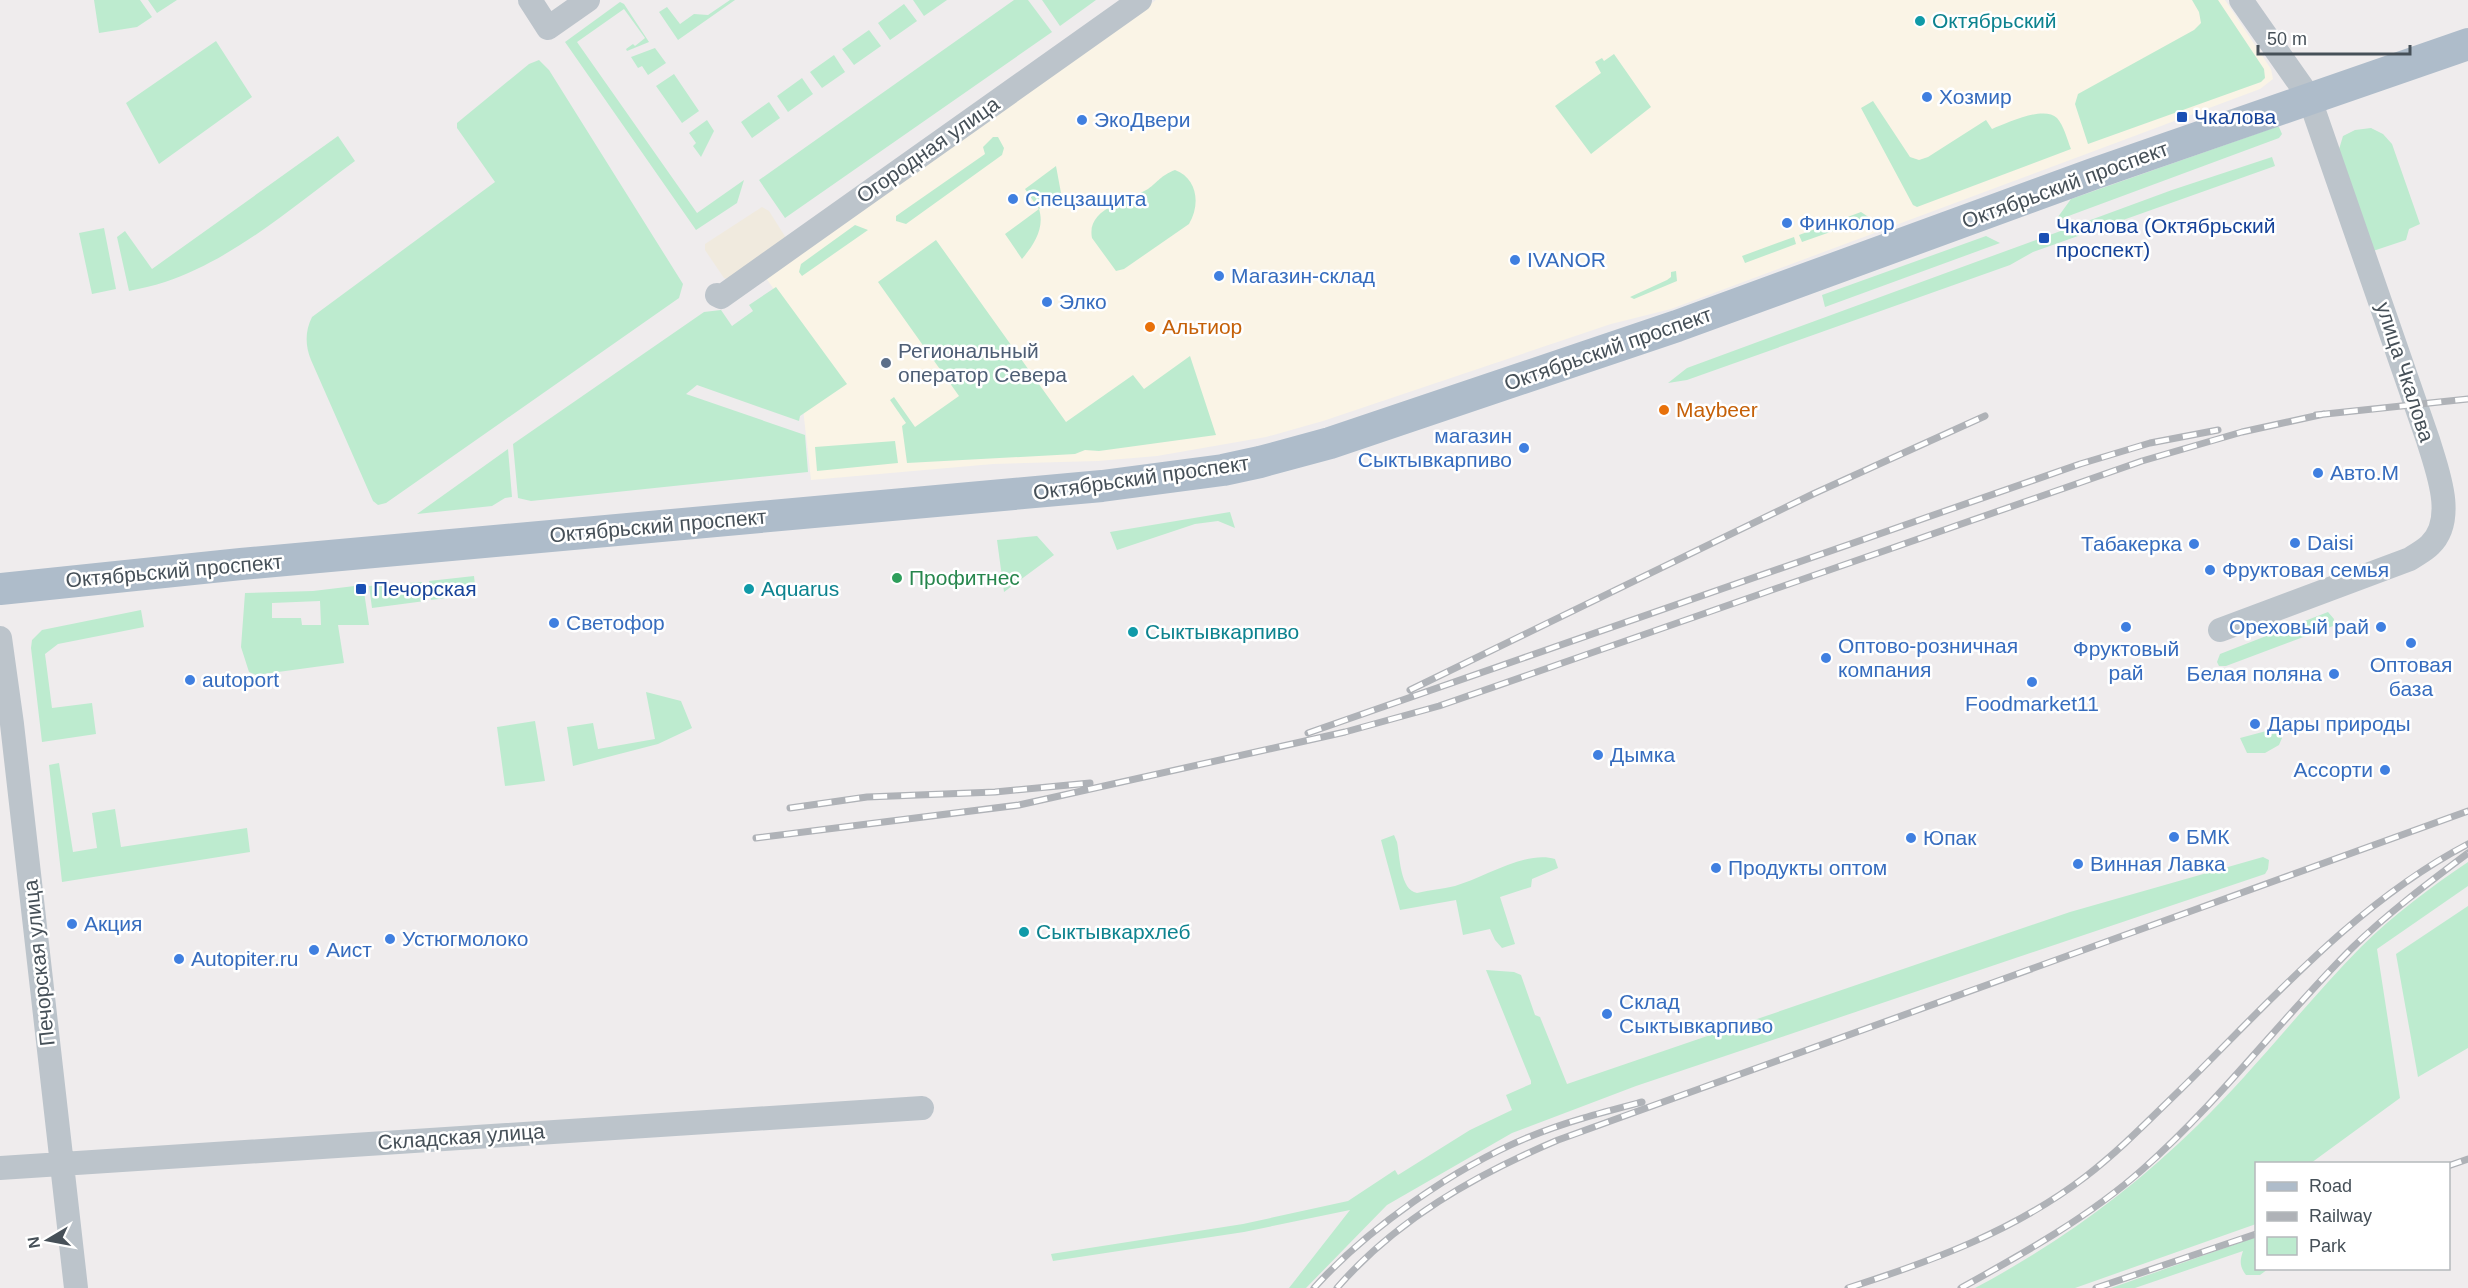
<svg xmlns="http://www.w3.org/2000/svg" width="2468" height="1288" viewBox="0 0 2468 1288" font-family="Arial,sans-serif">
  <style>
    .commercial { fill: #faf4e6 }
    .green { fill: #bdebcf; fill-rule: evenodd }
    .sand { fill: #f0eade }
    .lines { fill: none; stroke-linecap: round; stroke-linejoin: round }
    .minor { stroke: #bcc4cb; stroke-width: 24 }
    .major { stroke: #aebcca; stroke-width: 32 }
    .rail-casing { stroke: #afb2b7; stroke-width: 7 }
    .rail { stroke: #fff; stroke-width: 4.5; stroke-dasharray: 14; stroke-linecap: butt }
    .culture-dot { fill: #0f9aa8; stroke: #fff; stroke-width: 2 }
    .shop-dot { fill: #3f7fe0; stroke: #fff; stroke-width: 2 }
    .transit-dot { fill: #1a4fb4; stroke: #fff; stroke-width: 2 }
    .food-dot { fill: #e8710a; stroke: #fff; stroke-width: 2 }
    .service-dot { fill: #5c6f8a; stroke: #fff; stroke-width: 2 }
    .leisure-dot { fill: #2e9e5b; stroke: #fff; stroke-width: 2 }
    .labels { text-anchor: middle; stroke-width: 5; stroke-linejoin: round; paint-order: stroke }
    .culture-label { font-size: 21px; fill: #0d838f; stroke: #fff; text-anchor: start }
    .shop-label { font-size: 21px; fill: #366cbe; stroke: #fff; text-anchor: start }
    .transit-label { font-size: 21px; fill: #164399; stroke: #fff; text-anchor: start }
    .street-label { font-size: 21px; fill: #465058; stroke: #fff }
    .food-label { font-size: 21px; fill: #c56008; stroke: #fff; text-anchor: start }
    .service-label { font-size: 21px; fill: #4e5e75; stroke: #fff; text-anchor: start }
    .leisure-label { font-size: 21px; fill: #27864d; stroke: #fff; text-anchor: start }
  </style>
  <rect width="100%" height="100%" fill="#efeced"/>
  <path class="commercial" d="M 1156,0 L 2225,0 L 2271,69 L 2273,79 L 2260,89 L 1671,309 L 1611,324 L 1323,421 L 1266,437 L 1157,456 L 1098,461 L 993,464 L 811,480 L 796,346 L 799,325 L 766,278 Z"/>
  <path class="green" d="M 94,0 L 140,0 L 152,17 L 137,27 L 99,33 Z
    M 148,0 L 177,0 L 157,13 Z
    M 730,0 L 735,0 L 678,40 L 659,12 L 667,7 L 680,24 L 694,14 L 708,15 Z
    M 913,0 L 947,0 L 924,16 Z
    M 1014,0 L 1028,0 L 1052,32 L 785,218 L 759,180 Z
    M 1042,0 L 1096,0 L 1060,26 Z
    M 2192,0 L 2218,0 L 2264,69 L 2265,78 L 2261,82 L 2088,144 L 2075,104 L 2078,94 L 2194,30 L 2201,23 L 2199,12 Z
    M 620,2 L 624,4 L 649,42 L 627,51 L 626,49 L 633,44 L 635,46 L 645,38 L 624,9 L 577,42 L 697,213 L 744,180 L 737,203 L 696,230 L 565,42 Z
    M 904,4 L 917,21 L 890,40 L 878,23 Z
    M 869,30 L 881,46 L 854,65 L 842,49 Z
    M 216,41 L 252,97 L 159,164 L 126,103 Z
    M 655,48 L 666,63 L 648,75 L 642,66 L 638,68 L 631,57 Z
    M 1614,54 L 1651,107 L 1591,154 L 1555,106 L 1601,73 L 1595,62 L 1602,58 L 1604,61 Z
    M 834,55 L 845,72 L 822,88 L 810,72 Z
    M 539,60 L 549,70 L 683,284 L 679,298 L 386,503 L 378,505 L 373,501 L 311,360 C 305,345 305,331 312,317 L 495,182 L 457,128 L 457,123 L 529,64 Z
    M 674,74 L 699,111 L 682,123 L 656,86 Z
    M 802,78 L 813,94 L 788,112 L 777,96 Z
    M 1873,101 L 1910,157 L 1919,160 L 1928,157 L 1986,120 L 1992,129 C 2007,123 2044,105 2057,118 C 2064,126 2067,139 2071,149 L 1917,207 L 1913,205 L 1861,108 Z
    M 769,102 L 780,118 L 752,138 L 741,122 Z
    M 707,120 L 714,131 L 701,157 L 693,146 L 696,143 L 689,133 Z
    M 2276,127 L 2279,127 L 2282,134 L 2279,138 L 2055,221 L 2071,199 Z
    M 2371,128 L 2383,134 L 2392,144 L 2420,224 L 2409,229 L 2406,240 L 2373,251 L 2337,156 L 2343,136 L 2355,130 Z
    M 338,136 L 355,161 C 295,205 236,258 165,282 C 153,286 141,288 129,291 L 117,237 L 125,231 L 152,269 Z
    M 993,137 L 998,137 L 1004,148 L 1002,155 L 906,224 L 896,221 L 896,216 L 985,154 L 983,147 Z
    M 2272,157 L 2275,166 L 2033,252 L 2010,265 L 1687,380 L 1668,383 L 1687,368 L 2172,190 Z
    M 1056,166 L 1061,193 L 1039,209 C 1045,228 1034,245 1022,259 L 1005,234 L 1039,209 L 1025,189 Z
    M 1175,170 C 1197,178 1201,204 1189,224 L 1124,269 L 1116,271 L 1092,238 C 1086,208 1128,201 1148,189 C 1159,181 1160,176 1175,170 Z
    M 1861,212 L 1870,218 L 1802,242 L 1799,235 Z
    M 855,225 L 868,230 L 802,276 L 799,272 L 801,264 Z
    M 104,228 L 116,289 L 92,294 L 79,233 Z
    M 1986,236 L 2000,243 L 1825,307 L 1822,295 Z
    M 1794,237 L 1796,244 L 1745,263 L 1742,256 Z
    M 936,240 L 1066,422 L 1133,375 L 1144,389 L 1190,356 L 1216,435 L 1099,451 L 1085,450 L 1075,454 L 907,463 L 902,426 L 906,423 L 890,400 L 894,397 L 915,427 L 959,396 L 878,282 Z
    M 1676,271 L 1677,281 L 1634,299 L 1630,297 L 1667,280 L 1671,277 L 1671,272 Z
    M 776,287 L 847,384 L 800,416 L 799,421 L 697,385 L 686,394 L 805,435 L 808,472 L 531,501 L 518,498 L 513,444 L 704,312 L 721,310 L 732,326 L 753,311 L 749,305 Z
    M 895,441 L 898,463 L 817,471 L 815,447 Z
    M 508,449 L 512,497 L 505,498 L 492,506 L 417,514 Z
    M 1230,512 L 1235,528 L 1218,521 L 1195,524 L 1117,550 L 1110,532 Z
    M 1037,536 L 1054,555 L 1004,592 L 997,540 Z
    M 474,576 L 476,594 L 431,600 L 429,581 Z
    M 422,582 L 425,601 L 372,608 L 369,586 Z
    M 363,585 L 369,625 L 338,625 L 344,663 L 256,675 L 249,672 L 241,647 L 245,593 L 313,591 ZM 320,601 L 321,625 L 302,625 L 301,618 L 272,618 L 272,603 Z
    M 141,610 L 144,627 L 58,644 L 45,654 L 52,708 L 92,703 L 96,734 L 42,742 L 31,648 L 32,640 L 42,630 Z
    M 2328,612 L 2334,619 L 2333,626 L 2226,666 L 2219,666 L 2217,662 L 2220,654 Z
    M 646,692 L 681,701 L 692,728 L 658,744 L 573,766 L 567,727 L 593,723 L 598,749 L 655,739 Z
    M 535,721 L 545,781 L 505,786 L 497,727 Z
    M 2270,730 L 2271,734 L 2280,732 L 2282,738 L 2279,745 L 2265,753 L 2247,753 L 2240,738 Z
    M 59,763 L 73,852 L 97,848 L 92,813 L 115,809 L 121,847 L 247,828 L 250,852 L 62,882 L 49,765 Z
    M 1394,835 L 1397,842 C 1400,857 1400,890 1417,893 C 1430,890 1442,889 1455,886 C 1484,878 1526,850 1555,859 L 1558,868 L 1532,879 L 1531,887 L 1500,897 L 1515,944 L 1502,948 L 1495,940 L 1490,929 L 1463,935 L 1456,900 L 1400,910 L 1381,840 Z
    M 2263,857 L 2269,860 L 2268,869 L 2265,874 L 1636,1086 L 1512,1133 L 1387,1205 L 1306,1288 L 1289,1288 L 1350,1210 L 1244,1232 L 1053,1261 L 1051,1254 L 1243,1224 L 1348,1201 L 1395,1170 L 1398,1175 L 1470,1130 L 1512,1110 L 1506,1095 L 1531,1084 L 1531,1081 L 1486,970 L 1514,972 L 1521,975 L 1535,1015 L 1540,1017 L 1567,1084 L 2070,912 Z
    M 2468,862 L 2468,886 L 2377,949 L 2400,1098 L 2311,1163 L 2256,1164 L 2256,1224 L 2075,1288 L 1975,1288 C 2058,1244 2132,1190 2198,1125 C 2256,1068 2305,1004 2361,947 C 2393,915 2431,887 2468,862 Z
    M 2468,906 L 2468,1048 L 2418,1077 L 2396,954 Z
    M 2256,1237 L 2256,1247 L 2254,1248 L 2256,1249 L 2256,1268 L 2268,1269 L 2260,1275 L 2246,1275 C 2239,1266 2240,1260 2243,1251 L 2135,1288 L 2111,1288 Z"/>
  <path class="sand" d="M 762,207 L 769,211 L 786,238 L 729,280 L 724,278 L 705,250 L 705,244 Z"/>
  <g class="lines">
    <path class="minor" d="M 530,0 L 548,28 L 588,0
      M 717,295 L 721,297 L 1140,0
      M 2220,630 L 2410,559 C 2417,554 2424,551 2430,545 C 2457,519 2437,470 2428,440 L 2309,97 L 2241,0
      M 0,638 L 12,724 L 76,1288
      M 0,1168 L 922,1108"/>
    <path class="major" d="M 0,589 L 241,564 L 1102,486 L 1223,470 L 1260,462 L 1330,443 L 1677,326 L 2093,174 L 2468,44"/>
    <defs>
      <path id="rail" d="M 2316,415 L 2468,399
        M 1410,690 L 1813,494 L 1985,416
        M 1308,733 L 2080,464 L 2150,443 L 2218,430
        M 790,808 L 867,797 L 995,792 L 1090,783
        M 756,838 L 1019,805 L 1345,732 L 1439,706 L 2142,461 L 2242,432 L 2324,414
        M 2448,1166 L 2468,1159
        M 1314,1288 C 1367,1229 1455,1167 1529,1137 C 1565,1122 1604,1112 1642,1102
        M 1337,1288 C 1396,1220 1475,1175 1558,1140 L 2468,811
        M 1848,1288 C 1932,1261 2014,1231 2085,1177 C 2119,1151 2149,1120 2179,1091 C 2269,1003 2355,903 2468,844
        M 1961,1288 C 2024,1253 2089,1217 2143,1169 C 2219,1102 2280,1020 2352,948 C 2388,913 2428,883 2468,853
        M 2096,1288 L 2256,1234"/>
    </defs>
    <use href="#rail" class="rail-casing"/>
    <use href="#rail" class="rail"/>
  </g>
  <g class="culture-dot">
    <circle cx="1920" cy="21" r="6"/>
    <circle cx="749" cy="589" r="6"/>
    <circle cx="1133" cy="632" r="6"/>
    <circle cx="1024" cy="932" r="6"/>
  </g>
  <g class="shop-dot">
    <circle cx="1927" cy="97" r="6"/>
    <circle cx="1082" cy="120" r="6"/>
    <circle cx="1013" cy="199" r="6"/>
    <circle cx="1787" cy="223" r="6"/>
    <circle cx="1515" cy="260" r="6"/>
    <circle cx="1219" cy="276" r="6"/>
    <circle cx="1047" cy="302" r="6"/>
    <circle cx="1524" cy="448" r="6"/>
    <circle cx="2318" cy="473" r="6"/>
    <circle cx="2295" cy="543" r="6"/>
    <circle cx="2194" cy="544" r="6"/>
    <circle cx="2210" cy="570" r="6"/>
    <circle cx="554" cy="623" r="6"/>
    <circle cx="2126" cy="627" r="6"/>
    <circle cx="2381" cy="627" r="6"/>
    <circle cx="2411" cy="643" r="6"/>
    <circle cx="1826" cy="658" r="6"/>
    <circle cx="2334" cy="674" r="6"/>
    <circle cx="190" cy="680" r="6"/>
    <circle cx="2032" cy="682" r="6"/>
    <circle cx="2255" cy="724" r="6"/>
    <circle cx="1598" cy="755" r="6"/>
    <circle cx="2385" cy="770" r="6"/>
    <circle cx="2174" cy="837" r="6"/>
    <circle cx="1911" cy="838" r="6"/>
    <circle cx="2078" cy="864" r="6"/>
    <circle cx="1716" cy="868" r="6"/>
    <circle cx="72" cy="924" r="6"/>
    <circle cx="390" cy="939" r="6"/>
    <circle cx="314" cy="950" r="6"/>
    <circle cx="179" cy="959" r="6"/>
    <circle cx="1607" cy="1014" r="6"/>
  </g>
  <g class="transit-dot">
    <rect x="2176" y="111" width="12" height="12" rx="3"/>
    <rect x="2038" y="232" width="12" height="12" rx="3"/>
    <rect x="355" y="583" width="12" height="12" rx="3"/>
  </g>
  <g class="food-dot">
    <circle cx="1150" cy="327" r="6"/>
    <circle cx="1664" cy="410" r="6"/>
  </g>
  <circle class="service-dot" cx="886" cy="363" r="6"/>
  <circle class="leisure-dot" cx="897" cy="578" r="6"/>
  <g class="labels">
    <g class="culture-label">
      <text x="1932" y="28">Октябрьский</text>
      <text x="761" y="596">Aquarus</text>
      <text x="1145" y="639">Сыктывкарпиво</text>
      <text x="1036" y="939">Сыктывкархлеб</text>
    </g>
    <g class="shop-label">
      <text x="1939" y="104">Хозмир</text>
      <text x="1094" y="127">ЭкоДвери</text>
      <text x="1025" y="206">Спецзащита</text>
      <text x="1799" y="230">Финколор</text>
      <text x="1527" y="267">IVANOR</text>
      <text x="1231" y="283">Магазин-склад</text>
      <text x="1059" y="309">Элко</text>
      <text x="1512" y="443" text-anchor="end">магазин<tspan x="1512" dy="24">Сыктывкарпиво</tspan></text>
      <text x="2330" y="480">Авто.М</text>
      <text x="2307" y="550">Daisi</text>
      <text x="2182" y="551" text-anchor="end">Табакерка</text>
      <text x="2222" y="577">Фруктовая семья</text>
      <text x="566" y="630">Светофор</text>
      <text x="2369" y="634" text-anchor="end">Ореховый рай</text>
      <text x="1838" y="653">Оптово-розничная<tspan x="1838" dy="24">компания</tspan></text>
      <text x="2126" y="656" text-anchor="middle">Фруктовый<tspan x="2126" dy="24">рай</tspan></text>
      <text x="2411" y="672" text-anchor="middle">Оптовая<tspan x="2411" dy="24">база</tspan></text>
      <text x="2322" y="681" text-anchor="end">Белая поляна</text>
      <text x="202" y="687">autoport</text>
      <text x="2032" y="711" text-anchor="middle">Foodmarket11</text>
      <text x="2267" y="731">Дары природы</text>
      <text x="1610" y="762">Дымка</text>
      <text x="2373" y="777" text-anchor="end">Ассорти</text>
      <text x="2186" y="844">БМК</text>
      <text x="1923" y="845">Юпак</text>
      <text x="2090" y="871">Винная Лавка</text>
      <text x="1728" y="875">Продукты оптом</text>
      <text x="84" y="931">Акция</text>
      <text x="402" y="946">Устюгмолоко</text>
      <text x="326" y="957">Аист</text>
      <text x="191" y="966">Autopiter.ru</text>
      <text x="1619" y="1009">Склад<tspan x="1619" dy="24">Сыктывкарпиво</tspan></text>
    </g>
    <g class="transit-label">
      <text x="2194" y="124">Чкалова</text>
      <text x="2056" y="233">Чкалова (Октябрьский<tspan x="2056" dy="24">проспект)</tspan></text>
      <text x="373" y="596">Печорская</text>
    </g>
    <g class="street-label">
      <text transform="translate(928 150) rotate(-35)" y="7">Огородная улица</text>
      <text transform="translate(2065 185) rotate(-20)" y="7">Октябрьский проспект</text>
      <text transform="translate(1608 349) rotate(-19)" y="7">Октябрьский проспект</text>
      <text transform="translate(2405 372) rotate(72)" y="7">улица Чкалова</text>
      <text transform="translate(1141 478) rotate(-8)" y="7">Октябрьский проспект</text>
      <text transform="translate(658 526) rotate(-5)" y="7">Октябрьский проспект</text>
      <text transform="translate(174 571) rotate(-5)" y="7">Октябрьский проспект</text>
      <text transform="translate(39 963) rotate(-96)" y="7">Печорская улица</text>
      <text transform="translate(461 1137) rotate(-4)" y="7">Складская улица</text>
    </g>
    <g class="food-label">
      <text x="1162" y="334">Альтиор</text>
      <text x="1676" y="417">Maybeer</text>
    </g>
    <g class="service-label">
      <text x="898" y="358">Региональный<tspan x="898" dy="24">оператор Севера</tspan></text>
    </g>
    <g class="leisure-label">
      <text x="909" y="585">Профитнес</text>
    </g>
  </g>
  <rect x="2255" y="1162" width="195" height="108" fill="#ffffff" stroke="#b5b9bc" stroke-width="1.5"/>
  <rect x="2267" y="1182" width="30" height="9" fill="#aebcca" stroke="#b5b9bc" stroke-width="1.5"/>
  <text x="2309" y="1192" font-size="18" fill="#465058">Road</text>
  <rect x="2267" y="1212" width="30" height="9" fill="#afb2b7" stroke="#b5b9bc" stroke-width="1.5"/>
  <text x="2309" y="1222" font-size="18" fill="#465058">Railway</text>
  <rect x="2267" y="1237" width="30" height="18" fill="#bdebcf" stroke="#b5b9bc" stroke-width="1.5"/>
  <text x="2309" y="1252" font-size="18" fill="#465058">Park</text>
  <g transform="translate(48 1240) rotate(260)" stroke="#ffffff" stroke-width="4.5" paint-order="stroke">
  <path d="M0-4.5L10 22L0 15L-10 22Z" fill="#465058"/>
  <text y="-9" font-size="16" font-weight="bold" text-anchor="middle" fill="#465058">N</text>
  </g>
  <path d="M2258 45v9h152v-9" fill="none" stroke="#465058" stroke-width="3"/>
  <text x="2267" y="45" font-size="18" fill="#465058" stroke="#ffffff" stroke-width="4.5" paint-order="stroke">50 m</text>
</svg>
